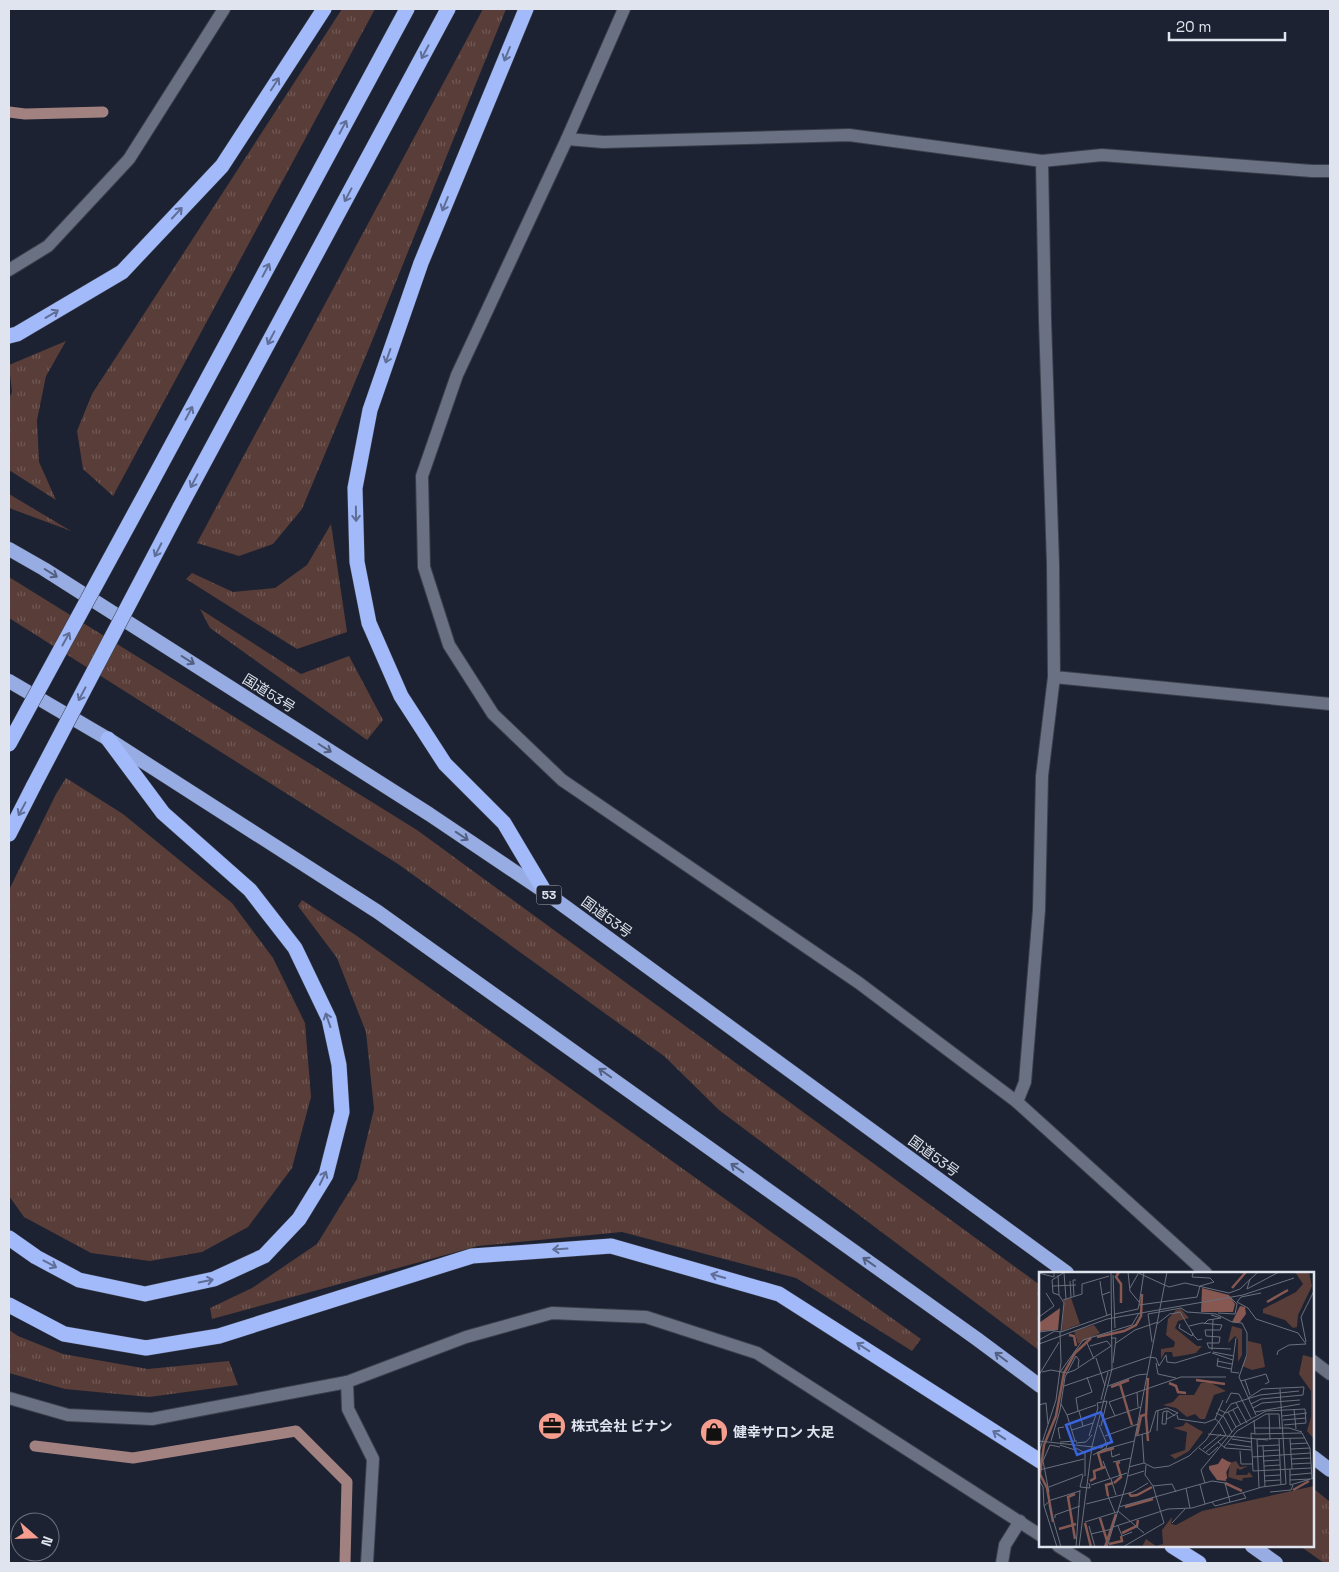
<svg xmlns="http://www.w3.org/2000/svg" width="1339" height="1572" viewBox="0 0 1339 1572" font-family="'Space Grotesk','Noto Sans JP',sans-serif">
  <style>
    .grass { fill: url(#grass-tufts) }
    .lines { fill: none; stroke-linecap: round; stroke-linejoin: round }
    .stream { stroke: #a28280; stroke-width: 11 }
    .minor-casing { stroke: #3b3f4b; stroke-width: 14 }
    .tertiary-casing { stroke: #3b3f4b; stroke-width: 14 }
    .trunk-casing { stroke: #3b3f4b; stroke-width: 15 }
    .motorway-casing { stroke: #3b3f4b; stroke-width: 16 }
    .minor { stroke: #697183; stroke-width: 12 }
    .tertiary { stroke: #697183; stroke-width: 12 }
    .trunk { stroke: #96ace2; stroke-width: 14 }
    .motorway { stroke: #a2bafa; stroke-width: 15 }
    .motorway-bridge-casing { stroke: #3b3f4b; stroke-width: 16; stroke-linecap: butt }
    .motorway-bridge { stroke: #a2bafa; stroke-width: 15 }
    .oneway { stroke: #5f6e96 }
    .oneway2 { stroke: #536081 }
    .labels { text-anchor: middle; stroke-width: 4; stroke-linejoin: round; paint-order: stroke }
    .shield { fill: #1c2231; stroke: #a5aab5; stroke-width: 1 }
    .shield-label { font-size: 12px; font-weight: bold; fill: #e0e4ee }
    .street-label { font-size: 14px; fill: #e0e4ee; stroke: #1c2231 }
    .poi-label { font-size: 14px; font-weight: bold; fill: #e0e4ee; stroke: #1c2231; text-anchor: start }
    .inset-river { fill: none; stroke: #875851; stroke-width: 2.5 }
    .inset-road { fill: none; stroke: #6a707d; stroke-width: 1 }
    .view { fill: #3a64db; fill-opacity: 0.15; stroke: #3a64db; stroke-width: 2.5 }
    .inset-edge { fill: none; stroke: #e0e4ee; stroke-width: 2.5 }
  </style>
  <defs>
    <pattern id="grass-tufts" width="24" height="20" patternUnits="userSpaceOnUse" patternTransform="scale(1.25)"><rect width="24" height="20" fill="#593d38"/><path d="M3 7l-1-3M5 7V3M7 7l1-3M15 17l-1-3M17 17v-4M19 17l1-3" fill="none" stroke="#715955"/></pattern>
  </defs>
  <rect width="100%" height="100%" fill="#1c2231"/>
  <path class="grass" d="M 342,9 L 375,9 L 113,496 L 83,469 L 77,431 L 92,394 Z
    M 483,9 L 506,9 L 372,341 L 302,509 L 273,544 L 239,556 L 197,543 Z
    M 66,341 L 46,376 L 37,420 L 39,462 L 56,500 L 9,470 L 9,399 L 12,392 L 9,365 Z
    M 9,494 L 71,531 L 9,508 Z
    M 331,524 L 347,632 L 297,649 L 186,579 L 192,573 L 233,592 L 275,588 L 307,565 Z
    M 9,577 L 417,830 L 1040,1285 L 1040,1351 L 719,1110 L 664,1056 L 398,864 L 9,618 Z
    M 200,609 L 301,674 L 349,656 L 383,720 L 367,740 L 210,628 Z
    M 66,778 L 123,814 L 232,903 L 273,958 L 305,1023 L 311,1097 L 292,1168 L 248,1227 L 202,1252 L 150,1261 L 91,1253 L 24,1217 L 9,1196 L 9,890 L 56,794 Z
    M 302,900 L 357,936 L 921,1339 L 912,1351 L 796,1278 L 622,1232 L 478,1246 L 212,1319 L 210,1308 L 252,1288 L 317,1244 L 357,1179 L 374,1109 L 366,1032 L 337,958 L 298,906 Z
    M 9,1330 L 18,1336 L 63,1354 L 148,1369 L 229,1361 L 238,1385 L 149,1397 L 65,1389 L 9,1373 Z
    M 1313,1488 L 1330,1502 L 1330,1563 L 1324,1563 L 1300,1546 L 1313,1546 Z"/>
  <g class="lines">
    <path class="stream" d="M 9,112 L 25,114 L 103,112
      M 35,1446 L 133,1458 L 296,1431 L 347,1482 L 345,1563"/>
    <defs>
      <path id="minor" d="M 567,139 L 603,142 L 849,135 L 1042,161 L 1102,155 L 1312,171 L 1330,171
        M 1054,677 L 1330,704
        M 1017,1102 L 1025,1082 L 1039,910 L 1042,776 L 1054,677 L 1053,564 L 1045,320 L 1042,161
        M 347,1382 L 348,1409 L 373,1459 L 367,1563
        M 1002,1563 L 1005,1545 L 1020,1521"/>
      <path id="tertiary" d="M 624,9 L 567,139 L 457,375 L 422,476 L 424,567 L 449,645 L 493,714 L 562,780 L 859,983 L 1017,1102 L 1206,1273
        M 9,270 L 48,246 L 129,159 L 224,9
        M 1313,1361 L 1330,1374
        M 9,1398 L 68,1415 L 152,1419 L 347,1382 L 466,1337 L 552,1313 L 646,1317 L 757,1353 L 1040,1535
        M 1058,1546 L 1085,1563"/>
      <path id="trunk" d="M 9,549 L 44,569 L 429,814 L 545,892 L 1067,1273
        M 9,681 L 108,739 L 378,912 L 977,1339 L 1040,1386
        M 1313,1457 L 1330,1470
        M 1252,1546 L 1276,1563"/>
      <path id="motorway" d="M 526,9 L 421,263 L 370,410 L 355,488 L 357,562 L 369,623 L 401,696 L 445,764 L 504,823 L 545,892
        M 9,336 L 17,334 L 122,272 L 222,166 L 324,9
        M 149,487 L 407,9
        M 180,507 L 448,9
        M 9,834 L 34,785
        M 9,1238 L 36,1257 L 79,1280 L 145,1294 L 214,1279 L 264,1256 L 299,1219 L 326,1175 L 342,1112 L 339,1065 L 329,1019 L 295,948 L 250,890 L 163,813 L 108,739
        M 9,1305 L 64,1334 L 146,1348 L 219,1336 L 472,1256 L 611,1246 L 779,1294 L 1040,1461
        M 1172,1546 L 1199,1563"/>
    </defs>
    <use href="#minor" class="minor-casing"/>
    <use href="#tertiary" class="tertiary-casing"/>
    <use href="#trunk" class="trunk-casing"/>
    <use href="#motorway" class="motorway-casing"/>
    <use href="#minor" class="minor"/>
    <use href="#tertiary" class="tertiary"/>
    <use href="#trunk" class="trunk"/>
    <use href="#motorway" class="motorway"/>
    <defs>
      <path id="motorway-bridge" d="M 9,744 L 149,487
        M 34,785 L 180,507"/>
    </defs>
    <use href="#motorway-bridge" class="motorway-bridge-casing"/>
    <use href="#motorway-bridge" class="motorway-bridge"/>
  </g>
  <defs><path id="oneway-shaft" d="M-6 0H5M1.5-3L5.5 0L1.5 3" fill="none" stroke-width="1.6" stroke-linecap="round" stroke-linejoin="round" transform="scale(1.25)"/></defs>
  <g class="oneway">
    <use href="#oneway-shaft" transform="translate(425 52) rotate(118)"/>
    <use href="#oneway-shaft" transform="translate(507 54) rotate(112)"/>
    <use href="#oneway-shaft" transform="translate(275 84) rotate(-57)"/>
    <use href="#oneway-shaft" transform="translate(343 127) rotate(-62)"/>
    <use href="#oneway-shaft" transform="translate(348 195) rotate(118)"/>
    <use href="#oneway-shaft" transform="translate(445 204) rotate(112)"/>
    <use href="#oneway-shaft" transform="translate(177 213) rotate(-47)"/>
    <use href="#oneway-shaft" transform="translate(266 270) rotate(-62)"/>
    <use href="#oneway-shaft" transform="translate(52 314) rotate(-31)"/>
    <use href="#oneway-shaft" transform="translate(271 338) rotate(118)"/>
    <use href="#oneway-shaft" transform="translate(388 356) rotate(109)"/>
    <use href="#oneway-shaft" transform="translate(189 413) rotate(-62)"/>
    <use href="#oneway-shaft" transform="translate(194 481) rotate(118)"/>
    <use href="#oneway-shaft" transform="translate(356 514) rotate(89)"/>
    <use href="#oneway-shaft" transform="translate(158 550) rotate(117)"/>
    <use href="#oneway-shaft" transform="translate(66 639) rotate(-61)"/>
    <use href="#oneway-shaft" transform="translate(82 694) rotate(118)"/>
    <use href="#oneway-shaft" transform="translate(22 809) rotate(118)"/>
    <use href="#oneway-shaft" transform="translate(328 1020) rotate(-109)"/>
    <use href="#oneway-shaft" transform="translate(323 1178) rotate(-64)"/>
    <use href="#oneway-shaft" transform="translate(560 1249) rotate(176)"/>
    <use href="#oneway-shaft" transform="translate(50 1264) rotate(28)"/>
    <use href="#oneway-shaft" transform="translate(718 1276) rotate(-164)"/>
    <use href="#oneway-shaft" transform="translate(206 1281) rotate(-12)"/>
    <use href="#oneway-shaft" transform="translate(863 1347) rotate(-147)"/>
    <use href="#oneway-shaft" transform="translate(999 1435) rotate(-147)"/>
  </g>
  <g class="oneway2">
    <use href="#oneway-shaft" transform="translate(51 573) rotate(32)"/>
    <use href="#oneway-shaft" transform="translate(188 660) rotate(32)"/>
    <use href="#oneway-shaft" transform="translate(325 748) rotate(32)"/>
    <use href="#oneway-shaft" transform="translate(462 836) rotate(34)"/>
    <use href="#oneway-shaft" transform="translate(605 1073) rotate(-145)"/>
    <use href="#oneway-shaft" transform="translate(737 1168) rotate(-145)"/>
    <use href="#oneway-shaft" transform="translate(869 1262) rotate(-145)"/>
    <use href="#oneway-shaft" transform="translate(1001 1357) rotate(-143)"/>
  </g>
  <defs>
    <symbol id="office-disc" viewBox="-11 -11 22 22"><circle r="9.5" fill="#f59d8e" stroke="#1c2231"/><path d="M-6-3h4V-5.5h4V-3h4V5H-6ZM-1-4.5V-3h2v-1.5ZM-6 0V1H6V0Z" fill="#111"/></symbol>
    <symbol id="shop-disc" viewBox="-11 -11 22 22"><circle r="9.5" fill="#f59d8e" stroke="#1c2231"/><path d="M-5-2.5h2.3a2.7 3.5 0 0 1 5.4 0H5L5.5 6h-11ZM-1.5-2.5h3a1.5 2.3 0 0 0-3 0Z" fill="#111"/></symbol>
  </defs>
  <g fill-rule="evenodd">
    <use href="#office-disc" x="536" y="1410" width="32" height="32"/>
    <use href="#shop-disc" x="698" y="1416" width="32" height="32"/>
  </g>
  <g class="labels">
    <rect class="shield" x="536.5" y="885.5" width="25" height="19" rx="4"/>
    <g class="shield-label">
      <text x="549" y="899">53</text>
    </g>
    <g class="street-label">
      <text transform="translate(269 693) rotate(32)" y="5">国道53号</text>
      <text transform="translate(607 917) rotate(36)" y="5">国道53号</text>
      <text transform="translate(934 1156) rotate(36)" y="5">国道53号</text>
    </g>
    <g class="poi-label">
      <text x="571" y="1431">株式会社 ビナン</text>
      <text x="733" y="1437">健幸サロン 大足</text>
    </g>
  </g>
  <g transform="translate(1039 1272)">
    <rect width="275" height="275" fill="#1c2231"/>
    <path d="M 32,26 L 41,52 L 23,59 L 25,28 ZM 55,53 L 61,61 L 39,72 L 35,59 ZM 209,69 L 222,72 L 226,95 L 213,98 L 203,94 L 209,82 Z" fill="#593d38"/>
    <path d="M 256,0 L 270,0 L 273,14 L 259,43 L 258,55 L 254,56 L 246,48 L 224,41 L 224,37 L 257,20 L 264,12 ZM 142,37 L 150,46 L 139,49 L 136,56 L 158,74 L 163,74 L 157,81 L 147,83 L 134,85 L 133,80 L 126,80 L 122,87 L 122,77 L 135,75 L 136,70 L 127,63 L 129,47 L 137,38 ZM 193,54 L 203,57 L 203,83 L 199,90 L 199,67 L 196,64 L 189,71 ZM 264,83 L 275,86 L 275,167 L 268,159 L 272,145 L 272,119 L 260,102 ZM 162,111 L 172,111 L 187,119 L 175,123 L 166,147 L 161,147 L 156,142 L 148,145 L 137,136 L 124,133 L 134,130 L 140,123 L 155,123 ZM 147,150 L 164,160 L 150,179 L 136,187 L 131,183 L 146,178 L 148,160 L 134,156 L 144,154 ZM 197,189 L 201,195 L 209,194 L 201,198 L 198,196 L 197,203 L 208,203 L 210,200 L 214,205 L 204,206 L 203,209 L 189,205 L 191,191 ZM 275,214 L 275,275 L 103,275 L 107,267 L 117,274 L 124,272 L 123,258 L 133,245 L 132,252 L 137,253 L 163,239 Z" fill="#593d38"/>
    <path d="M 163,16 L 190,23 L 196,32 L 194,40 L 162,40 ZM 201,34 L 206,35 L 207,42 L 201,50 L 193,50 ZM 21,36 L 19,58 L 1,59 L 0,51 ZM 183,186 L 190,190 L 186,200 L 187,209 L 178,208 L 170,197 L 170,194 L 179,192 Z" fill="#875851"/>
    <path class="inset-river" d="M 80,0 L 77,5 L 82,12 L 82,31M 193,16 L 207,0M 228,30 L 249,18M 30,63 L 35,64 L 37,74M 58,65 L 85,59 L 97,53 L 102,44 L 103,22M 157,108 L 186,112M 130,111 L 137,114 L 139,120 L 147,121M 81,112 L 93,153M 72,115 L 90,108M 98,163 L 102,144 L 108,142M 109,169 L 107,145 L 109,106M 63,195 L 59,181 L 75,176M 187,207 L 186,200 L 191,190M 51,209 L 56,206 L 55,199 L 66,195M 75,211 L 82,205 L 78,191 L 81,190M 186,211 L 203,219M 254,218 L 270,209M 90,221 L 92,224 L 98,223 L 113,215M 36,222 L 29,225 L 36,267M 69,224 L 67,213 L 74,211M 86,235 L 114,227M 61,246 L 68,269M 14,250 L 8,216 L 1,202 L 5,173 L 17,144 L 25,101 L 36,81 L 52,66M 46,251 L 52,275M 20,257 L 37,252M 83,261 L 98,254 L 99,248M 70,272 L 83,269 L 82,264M 66,275 L 77,242"/>
    <path class="inset-road" d="M 89,0 L 91,19 L 100,30M 97,0 L 130,15 L 146,11 L 190,21 L 201,17 L 219,0M 0,1 L 15,5 L 15,0M 25,1 L 27,27M 19,3 L 20,23M 74,3 L 76,56M 211,7 L 208,17 L 240,0M 31,9 L 32,25M 61,9 L 63,23 L 71,20M 14,14 L 37,13M 91,16 L 99,2M 222,21 L 202,25 L 198,30 L 209,36 L 217,47 L 259,61 L 267,72M 63,23 L 68,44M 35,24 L 34,8 L 37,8M 24,28 L 43,22 L 43,12 L 70,4M 100,33 L 105,0M 179,41 L 196,42 L 198,32 L 191,25M 76,42 L 99,37 L 100,33 L 158,25 L 161,14 L 175,10 L 171,6 L 153,5 L 154,1 L 161,0M 132,42 L 141,40 L 155,64 L 159,68 L 163,67M 0,45 L 15,34 L 7,21M 118,52 L 132,41M 141,52 L 140,56 L 153,64 L 154,61M 165,52 L 169,48 L 182,46 L 172,43M 150,54 L 163,51 L 183,53 L 181,58 L 166,58 L 167,64 L 181,65 L 180,71 L 168,71 L 170,76 L 192,77M 0,60 L 16,58M 22,60 L 72,42M 72,66 L 77,66 L 74,91M 0,68 L 16,59 L 22,60 L 25,31 L 20,23 L 14,21 L 13,8 L 26,0M 113,70 L 109,42 L 142,36 L 148,40 L 177,42 L 193,50 L 203,51 L 208,61 L 208,82 L 200,105 L 217,143M 267,70 L 262,45 L 275,19M 48,71 L 55,87M 77,71 L 96,58 L 119,50M 0,72 L 68,47 L 204,23 L 255,6M 51,74 L 68,69 L 72,74M 173,78 L 174,47M 174,80 L 195,84M 173,81 L 194,88 L 192,100 L 200,101M 238,83 L 239,79 L 250,73 L 267,72M 57,86 L 66,114M 179,86 L 178,94 L 192,97M 194,88 L 197,66M 178,89 L 193,92M 117,91 L 119,102 L 137,106M 3,100 L 12,98 L 28,101 L 36,98 L 72,74M 21,100 L 44,68 L 93,53 L 100,41M 0,103 L 20,70M 206,108 L 211,123M 202,109 L 227,102 L 230,110 L 226,112M 25,114 L 110,85 L 117,86 L 120,94 L 127,83 L 128,90 L 136,91 L 172,80M 69,114 L 99,103 L 108,102M 98,120 L 99,135M 209,126 L 223,117 L 265,115 L 264,123 L 222,127 L 212,132M 62,128 L 69,100M 70,130 L 142,105 L 187,105M 70,130 L 76,144M 187,131 L 192,121 L 200,122 L 212,146M 197,131 L 208,151M 22,132 L 28,143 L 57,133M 0,133 L 7,131 L 9,152M 214,136 L 223,131 L 261,128M 179,137 L 187,141 L 199,135M 255,137 L 257,157M 194,138 L 202,153M 39,139 L 37,126 L 53,120 L 48,105M 40,139 L 44,154M 128,139 L 127,152 L 123,152 L 124,140 L 127,139 L 129,139 L 136,144M 189,140 L 197,155M 216,140 L 261,132M 177,141 L 185,145 L 193,160M 230,142 L 231,168M 28,143 L 36,169M 138,143 L 139,147 L 166,151 L 176,147 L 180,150 L 187,163 L 167,180M 243,144 L 268,141M 176,147 L 184,128M 64,148 L 102,135M 215,148 L 216,162 L 212,161 L 214,199 L 272,196M 244,148 L 267,146M 216,156 L 250,156 L 263,160M 33,158 L 54,151M 118,159 L 119,138M 103,162 L 105,191M 169,162 L 218,167 L 266,166M 216,162 L 263,161 L 271,176 L 273,206M 50,164 L 59,136 L 58,131 L 68,129 L 62,154M 66,164 L 99,152M 97,164 L 111,160 L 117,139 L 128,136 L 139,141 L 128,147M 21,167 L 19,156 L 25,155M 193,167 L 212,170M 240,167 L 242,213M 251,167 L 253,197M 0,169 L 63,176 L 67,170 L 60,153M 12,169 L 21,138 L 26,105 L 37,84 L 40,88 L 39,95M 21,170 L 38,169M 179,170 L 186,176 L 213,178M 37,171 L 47,170 L 53,163M 189,172 L 212,175M 251,172 L 269,171M 21,173 L 36,178M 218,174 L 240,173M 224,174 L 226,215M 185,175 L 198,159 L 227,142 L 240,142 L 241,157M 37,176 L 46,181 L 46,204M 160,176 L 170,183 L 179,175M 164,177 L 182,162M 252,177 L 271,176M 63,178 L 95,169M 72,178 L 73,185 L 81,182M 201,179 L 202,192 L 214,192M 224,179 L 240,178M 0,180 L 17,128 L 22,90 L 21,60M 54,183 L 67,176 L 69,170M 213,185 L 272,181M 252,187 L 272,186M 64,189 L 71,207M 224,189 L 240,188M 74,190 L 92,186M 253,192 L 272,191M 225,194 L 241,193M 90,195 L 105,191 L 115,196 L 130,194 L 150,184 L 167,168 L 192,132 L 221,123 L 260,119M 251,197 L 251,213 L 275,206M 0,198 L 45,187M 44,203 L 41,215 L 51,216 L 50,211M 251,203 L 273,201M 89,204 L 105,199M 225,204 L 241,203M 72,207 L 77,223M 0,208 L 4,215 L 5,234 L 18,275M 251,208 L 271,207M 225,209 L 241,208M 166,211 L 162,198 L 197,155 L 227,139 L 266,137 L 267,151 L 245,153M 52,213 L 88,201M 161,213 L 166,232M 114,214 L 133,212 L 137,220M 10,215 L 44,202M 147,216 L 151,236M 220,216 L 218,167 L 229,168M 10,220 L 4,189 L 11,173 L 21,175M 231,220 L 252,218 L 254,213M 69,224 L 76,241M 173,230 L 176,234 L 207,226 L 204,221M 47,232 L 94,220 L 109,211M 10,233 L 22,275M 5,234 L 12,228 L 41,219M 80,235 L 173,209 L 186,211 L 191,230M 79,239 L 105,261M 16,246 L 16,243 L 41,234M 46,250 L 78,240M 133,251 L 146,237M 50,254 L 56,275M 79,254 L 83,264 L 93,260M 74,255 L 129,237 L 153,236 L 223,215 L 247,212 L 241,117M 52,262 L 73,257M 37,275 L 41,218M 40,275 L 53,174 L 73,97 L 72,0M 68,275 L 87,212 L 128,0M 84,275 L 125,251 L 114,214 L 106,203 L 107,193"/>
    <path class="view" d="M 62,140 L 73,170 L 38,183 L 27,153 Z"/>
    <rect width="275" height="275" class="inset-edge"/>
  </g>
  <rect width="1339" height="1572" fill="none" stroke="#e0e4ee" stroke-width="20"/>
  <g transform="translate(35 1537) rotate(110)"><circle r="24" fill="#1c2231" stroke="#6a707d"/>
  <path d="M0-4L9 19L0 12L-9 19Z" fill="#f59d8e"/>
  <text y="-8" font-size="14" font-weight="bold" text-anchor="middle" fill="#e0e4ee">N</text>
  </g>
  <path d="M1169 32v8h116v-8" fill="none" stroke="#e0e4ee" stroke-width="2.5"/>
  <text x="1176" y="32" font-size="15" fill="#e0e4ee" stroke="#1c2231" stroke-width="4" paint-order="stroke">20 m</text>
</svg>
